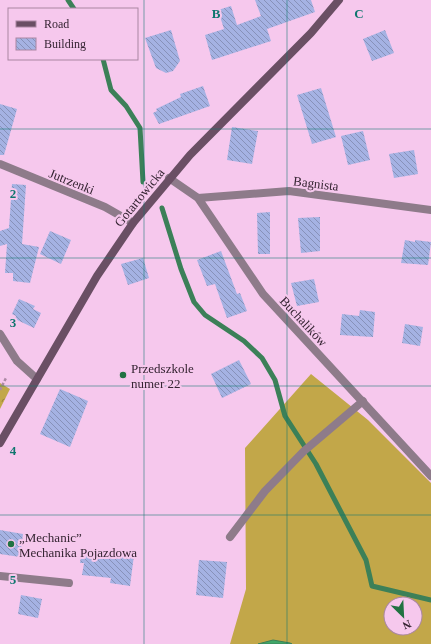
<svg xmlns="http://www.w3.org/2000/svg" width="431" height="644" viewBox="0 0 431 644" font-family="'Times New Roman',serif">
  <style>
    .grass { fill: #c2a749; fill-rule: evenodd }
    .park { fill: url(#park-crowns) }
    .water { fill: #3fa768; stroke: #3c8058 }
    .lines { fill: none; stroke-linecap: round; stroke-linejoin: round }
    .stream { stroke: #3c8058; stroke-width: 5 }
    .building { fill: url(#building-back-hatch) }
    .path { stroke: #ac89a5; stroke-width: 2.5; stroke-dasharray: 3 2; stroke-linecap: butt }
    .lane { stroke: #8e7b8a; stroke-width: 8 }
    .street { stroke: #8e7b8a; stroke-width: 8 }
    .secondary { stroke: #6a4f64; stroke-width: 8 }
    .grid { fill: none; stroke: #0f766e; stroke-width: 1; stroke-opacity: 0.55 }
    .poi-dot { fill: #217242; stroke: #f6c8ed; stroke-width: 1.5 }
    .labels { text-anchor: middle; stroke-width: 4; stroke-linejoin: round; paint-order: stroke }
    .street-label { font-size: 13px; fill: #352432; stroke: #f6c8ed }
    .poi-label { font-size: 13px; fill: #352432; stroke: #f6c8ed; text-anchor: start }
    .grid-label { font-size: 13px; text-anchor: middle; font-weight: bold; fill: #0f766e; stroke: #f6c8ed; stroke-width: 4; stroke-linejoin: round; paint-order: stroke }
  </style>
  <defs>
    <pattern id="park-crowns" width="20" height="18" patternUnits="userSpaceOnUse"><rect width="20" height="18" fill="#c2a749"/><path d="M2 6a3 3 0 1 1 6 0M12 15a3 3 0 1 1 6 0" fill="none" stroke="#9e883d"/></pattern>
    <pattern id="building-back-hatch" width="6" height="6" patternUnits="userSpaceOnUse"><rect width="6" height="6" fill="#a5b2e3"/><path d="M-1 5l2 2M0 0l6 6M5-1l2 2" fill="none" stroke="#8791b9"/></pattern>
  </defs>
  <rect width="100%" height="100%" fill="#f6c8ed"/>
  <path class="grass" d="M 311,374 L 368,420 L 431,483 L 431,644 L 230,644 L 246,589 L 245,448 ZM 391,604 L 415,604 L 415,628 L 391,628 Z"/>
  <path class="park" d="M 0,383 L 10,389 L 0,409 Z"/>
  <path class="water" d="M 273,640 L 290,643 L 292,644 L 258,644 Z"/>
  <g class="lines">
    <path class="stream" d="M 68,0 L 74,9
      M 103,59 L 111,90 L 126,106 L 140,128 L 143,182
      M 162,208 L 181,269 L 194,302 L 205,315 L 244,341 L 262,358 L 275,380 L 285,416 L 316,464 L 366,560 L 372,586 L 431,600"/>
  </g>
  <path class="building" d="M 255,0 L 311,0 L 315,12 L 267,29 L 271,41 L 212,60 L 205,35 L 224,29 L 218,10 L 231,6 L 237,25 L 261,16 Z
    M 171,30 L 180,61 L 173,71 L 166,73 L 156,68 L 145,38 Z
    M 385,30 L 394,53 L 372,61 L 363,39 Z
    M 203,86 L 210,106 L 159,124 L 153,113 L 157,111 L 156,109 L 181,97 L 180,94 Z
    M 321,88 L 336,137 L 312,144 L 297,95 Z
    M 0,104 L 17,109 L 4,155 L 0,155 Z
    M 232,127 L 258,131 L 252,164 L 227,160 Z
    M 363,131 L 370,160 L 348,165 L 341,136 Z
    M 414,150 L 418,174 L 394,178 L 389,154 Z
    M 12,184 L 26,185 L 22,244 L 39,247 L 30,283 L 13,281 L 13,273 L 5,273 L 7,244 L 0,246 L 0,231 L 9,228 Z
    M 270,212 L 270,254 L 258,254 L 257,213 Z
    M 320,217 L 320,251 L 301,253 L 298,218 Z
    M 50,231 L 71,240 L 61,264 L 40,254 Z
    M 405,240 L 415,242 L 415,240 L 431,242 L 428,265 L 401,263 Z
    M 221,251 L 237,294 L 240,293 L 247,311 L 227,318 L 215,284 L 207,286 L 197,260 Z
    M 143,258 L 149,278 L 128,285 L 121,264 Z
    M 314,279 L 319,302 L 297,306 L 291,283 Z
    M 19,299 L 35,306 L 33,309 L 41,313 L 34,328 L 15,319 L 16,316 L 12,314 Z
    M 360,310 L 375,312 L 373,337 L 340,335 L 342,314 L 359,316 Z
    M 405,324 L 423,327 L 420,346 L 402,343 Z
    M 239,360 L 251,384 L 222,398 L 211,374 Z
    M 60,389 L 88,401 L 70,447 L 40,434 Z
    M 0,530 L 23,534 L 20,557 L 0,554 Z
    M 82,549 L 134,555 L 130,586 L 110,583 L 111,578 L 82,575 L 84,563 L 80,563 Z
    M 199,560 L 227,562 L 223,598 L 196,595 Z
    M 21,595 L 42,599 L 38,618 L 18,614 Z"/>
  <g class="lines">
    <path class="path" d="M 0,390 L 6,378"/>
    <path class="lane" d="M 230,537 L 265,491 L 304,451 L 363,401
      M 0,576 L 69,583"/>
    <path class="street" d="M 0,164 L 105,207 L 133,223
      M 169,178 L 198,198 L 263,294 L 431,476
      M 198,198 L 289,191 L 431,210
      M 0,334 L 17,361 L 37,379"/>
    <path class="secondary" d="M 0,443 L 97,276 L 133,223 L 190,155 L 311,33 L 339,0"/>
  </g>
  <path class="grid" d="M 144,0 L 144,644M 287,0 L 287,644M 0,129 L 431,129M 0,258 L 431,258M 0,386 L 431,386M 0,515 L 431,515"/>
  <g class="poi-dot">
    <circle cx="123" cy="375" r="4"/>
    <circle cx="11" cy="544" r="4"/>
  </g>
  <g class="labels">
    <g class="street-label">
      <text transform="translate(72 181) rotate(22)" y="5">Jutrzenki</text>
      <text transform="translate(316 183) rotate(7)" y="5">Bagnista</text>
      <text transform="translate(139 197) rotate(-51)" y="5">Gotartowicka</text>
      <text transform="translate(304 321) rotate(47)" y="5">Buchalików</text>
    </g>
    <g class="poi-label">
      <text x="131" y="373">Przedszkole<tspan x="131" dy="15">numer 22</tspan></text>
      <text x="19" y="542">„Mechanic”<tspan x="19" dy="15">Mechanika Pojazdowa</tspan></text>
    </g>
  </g>
  <g class="grid-label">
    <text x="216" y="18">B</text>
    <text x="359" y="18">C</text>
    <text x="13" y="198">2</text>
    <text x="13" y="327">3</text>
    <text x="13" y="455">4</text>
    <text x="13" y="584">5</text>
  </g>
  <rect x="8" y="8" width="130" height="52" fill="#f6c8ed" stroke="#a986a2"/>
  <rect x="16" y="21" width="20" height="6" fill="#6a4f64" stroke="#a986a2"/>
  <text x="44" y="28" font-size="12" fill="#352432">Road</text>
  <rect x="16" y="38" width="20" height="12" fill="url(#building-back-hatch)" stroke="#a986a2"/>
  <text x="44" y="48" font-size="12" fill="#352432">Building</text>
  <g transform="translate(403 616) rotate(156)"><circle r="19" fill="#f6c8ed" stroke="#a986a2"/>
  <path d="M0-3L7 15L0 10L-7 15Z" fill="#217242"/>
  <text y="-6" font-size="11" font-weight="bold" text-anchor="middle" fill="#352432">N</text>
  </g>
</svg>
